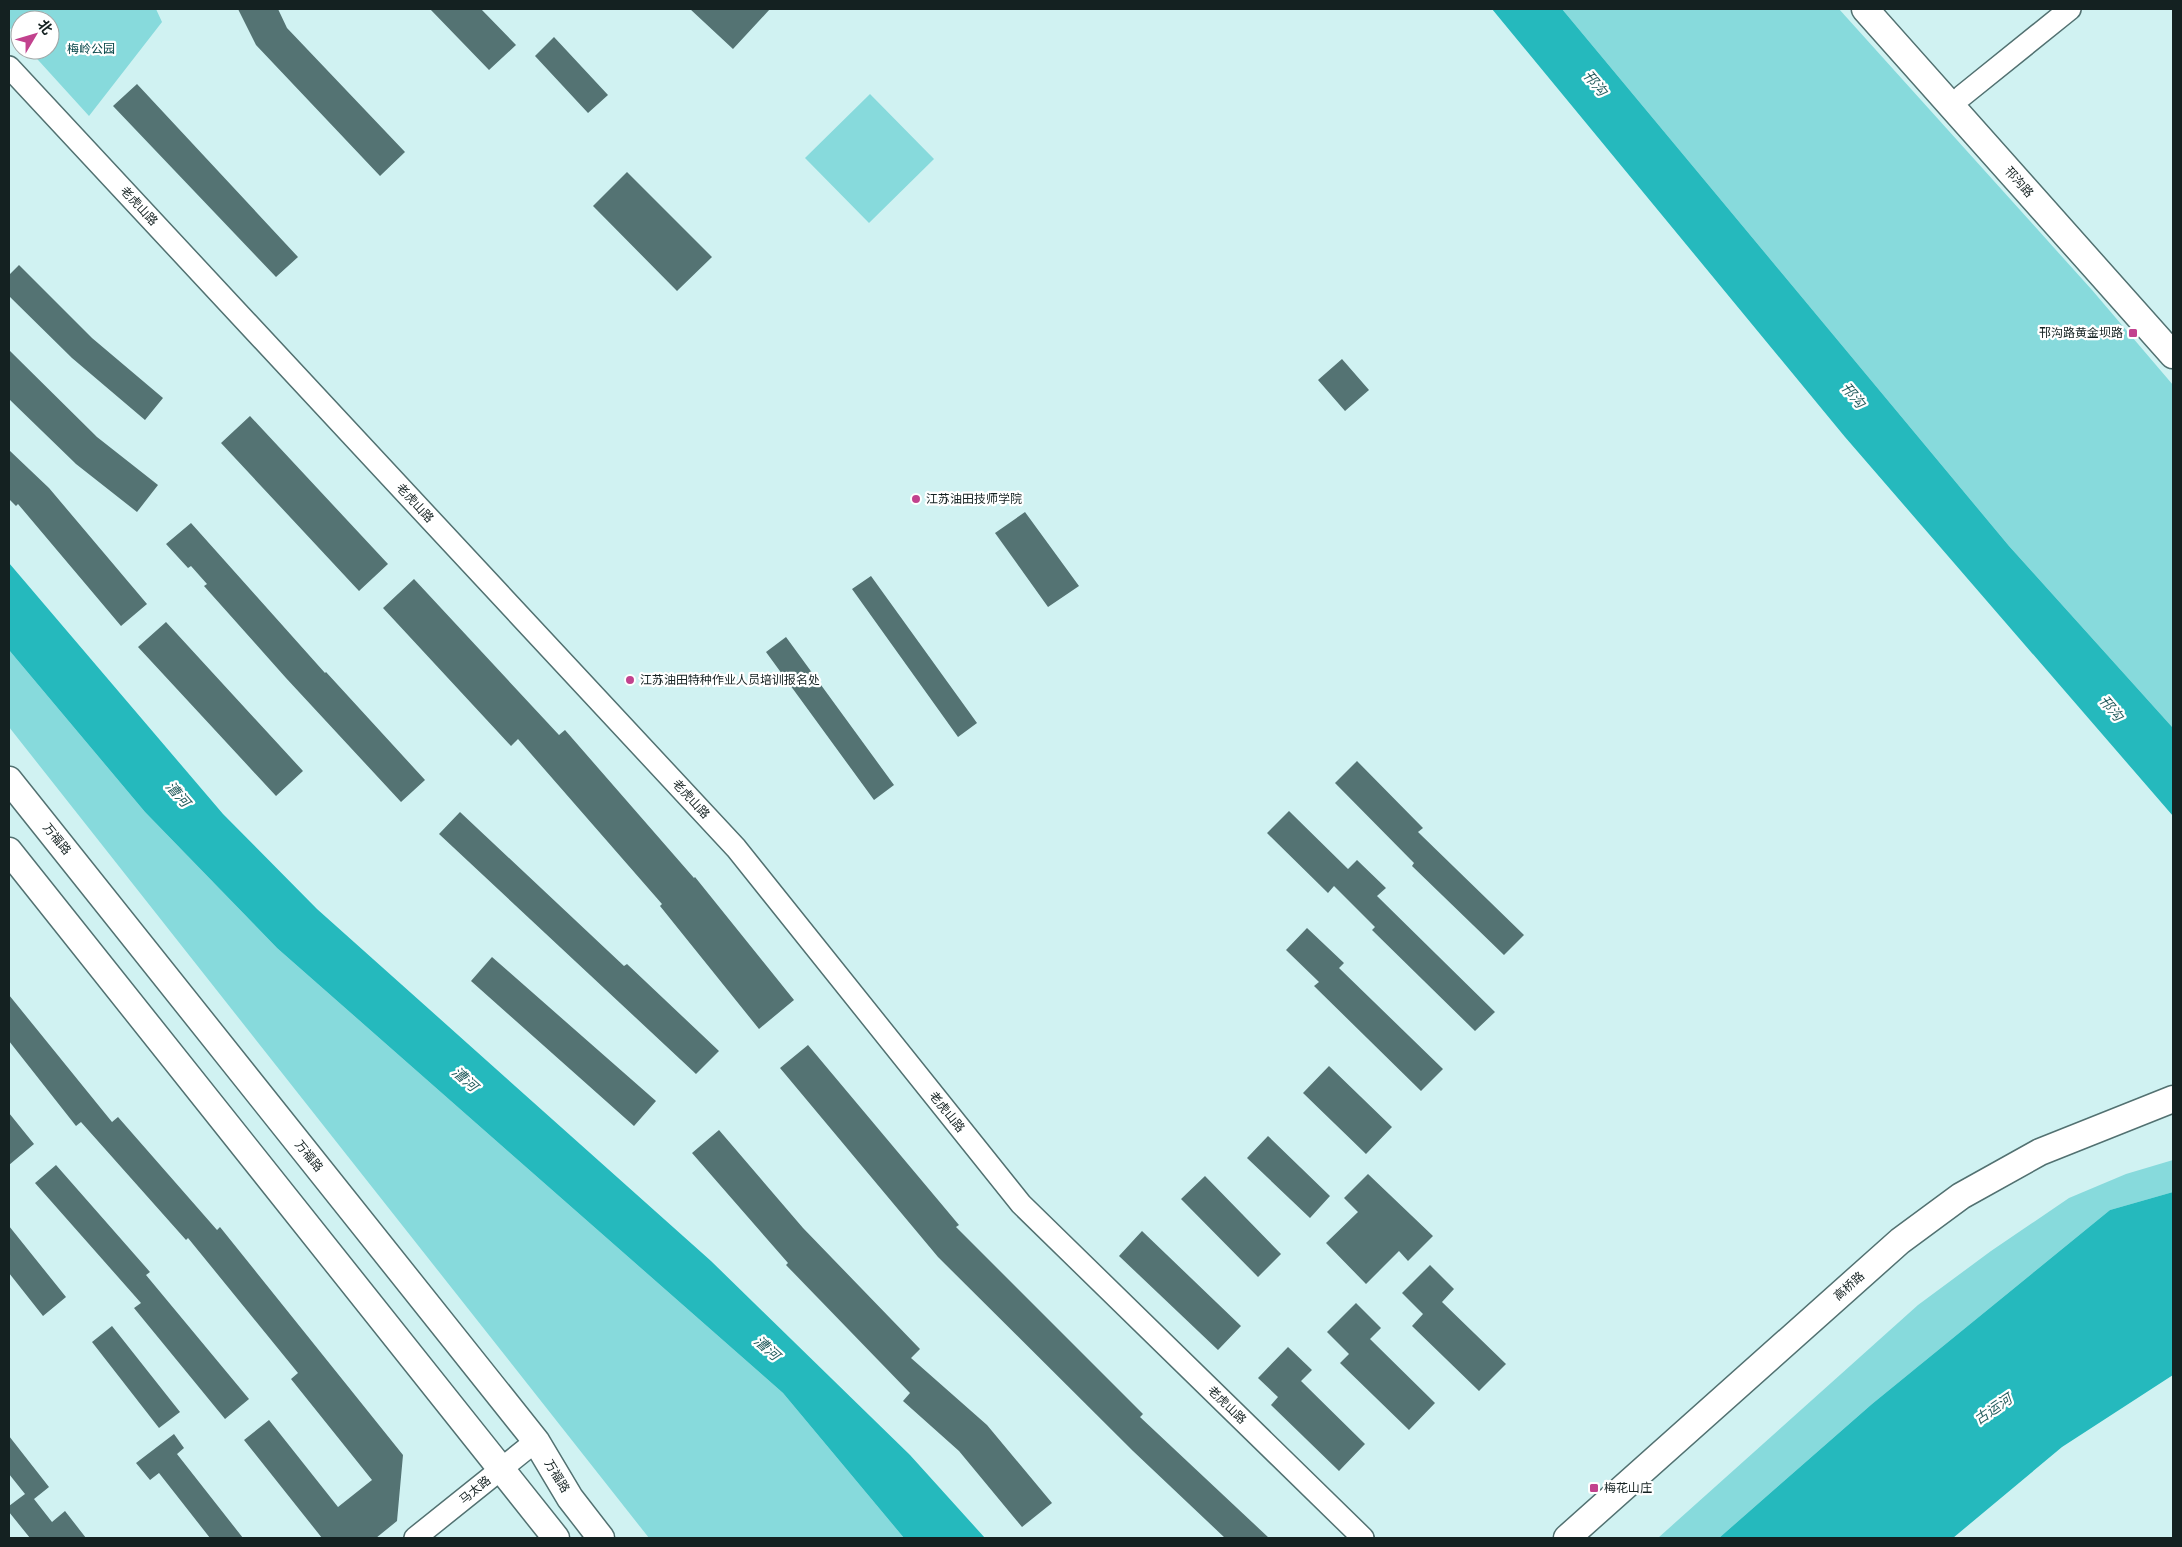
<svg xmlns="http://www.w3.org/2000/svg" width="2182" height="1547" viewBox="0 0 2182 1547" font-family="Poppins,'Noto Sans SC',sans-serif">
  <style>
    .green { fill: #87dadc }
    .water { fill: #25b9bd }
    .building { fill: #547373 }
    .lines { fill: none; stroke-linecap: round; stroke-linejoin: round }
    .minor-casing { stroke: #527171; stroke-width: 24 }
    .major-casing { stroke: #527171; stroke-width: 29 }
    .minor { stroke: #fff; stroke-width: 21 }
    .major { stroke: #fff; stroke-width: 26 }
    .poi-dot { fill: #c2428e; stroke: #fff; stroke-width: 2 }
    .labels { text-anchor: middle; stroke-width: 4.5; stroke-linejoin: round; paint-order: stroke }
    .park-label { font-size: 12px; fill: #044446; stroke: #fff }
    .street-label { font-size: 12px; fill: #142121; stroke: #fff }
    .poi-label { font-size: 12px; fill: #142121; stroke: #fff; text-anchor: start }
    .water-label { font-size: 14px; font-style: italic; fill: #275f60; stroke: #fff }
  </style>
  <rect width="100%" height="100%" fill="#d0f2f2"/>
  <path class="green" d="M 9,9 L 156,9 L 162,22 L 89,116 L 29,50 L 50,50 L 50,20 L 20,20 L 20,40 L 9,27 Z
    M 1562,9 L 1839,9 L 2092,290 L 2173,385 L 2173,728 L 2009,546 Z
    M 870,94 L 934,159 L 869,223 L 805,158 Z
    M 9,650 L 145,812 L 277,948 L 783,1393 L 904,1538 L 649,1538 L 9,727 Z
    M 2173,1160 L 2173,1192 L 2110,1210 L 1872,1404 L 1719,1538 L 1658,1538 L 1918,1305 L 1991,1251 L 2069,1198 L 2126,1174 Z"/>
  <path class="water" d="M 1492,9 L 1562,9 L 2009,546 L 2173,728 L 2173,816 L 1845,437 Z
    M 9,563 L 223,814 L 317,909 L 711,1261 L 910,1455 L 985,1538 L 904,1538 L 783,1393 L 277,948 L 145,812 L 9,650 Z
    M 2173,1192 L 2173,1375 L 2062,1447 L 1953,1538 L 1719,1538 L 1872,1404 L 2110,1210 Z"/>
  <path class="building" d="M 238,9 L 278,9 L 287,28 L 405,152 L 380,176 L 256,45 Z
    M 430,9 L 481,9 L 516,45 L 489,70 Z
    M 690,9 L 770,9 L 733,49 Z
    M 554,37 L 608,95 L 588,113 L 535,56 Z
    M 137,84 L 298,257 L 276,277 L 113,106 Z
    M 627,172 L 712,257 L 677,291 L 593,206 Z
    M 19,265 L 92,338 L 163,398 L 145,420 L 72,358 L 9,296 L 9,275 Z
    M 9,350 L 97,437 L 158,485 L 137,512 L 76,464 L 9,399 Z
    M 1342,359 L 1369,390 L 1345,411 L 1318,380 Z
    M 250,416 L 388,564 L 359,591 L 221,443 Z
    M 9,450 L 49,488 L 147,604 L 121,626 L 18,504 L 16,506 L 9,499 Z
    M 1025,512 L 1079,586 L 1048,607 L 995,533 Z
    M 191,523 L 325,673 L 326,672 L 425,780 L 401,802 L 286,678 L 204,586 L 207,584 L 191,566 L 188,568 L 166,544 Z
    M 871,576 L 977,723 L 958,737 L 852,589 Z
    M 414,579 L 559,735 L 565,730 L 694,878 L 695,877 L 794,1000 L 759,1029 L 660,906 L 662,904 L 518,739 L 511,746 L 383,608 Z
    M 166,622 L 303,771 L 276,796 L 138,647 Z
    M 786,637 L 894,785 L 874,800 L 766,652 Z
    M 1357,761 L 1423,828 L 1418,832 L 1524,935 L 1504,955 L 1412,866 L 1414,863 L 1335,783 Z
    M 1289,811 L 1348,869 L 1357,860 L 1386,888 L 1377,896 L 1495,1012 L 1475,1031 L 1372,930 L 1375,927 L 1334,886 L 1328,893 L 1267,833 Z
    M 460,812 L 624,966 L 627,964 L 719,1051 L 696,1074 L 439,834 Z
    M 1307,928 L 1344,963 L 1339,968 L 1443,1069 L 1421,1091 L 1314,986 L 1319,982 L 1286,950 Z
    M 492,957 L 656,1101 L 634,1126 L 471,981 Z
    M 9,995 L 112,1122 L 118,1117 L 217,1230 L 220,1227 L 403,1455 L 397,1521 L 376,1538 L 322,1538 L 244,1440 L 269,1420 L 338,1507 L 372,1480 L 291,1379 L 298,1373 L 188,1238 L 186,1240 L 81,1122 L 76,1126 L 9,1041 Z
    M 808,1045 L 959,1225 L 956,1227 L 1143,1414 L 1140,1417 L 1269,1538 L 1225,1538 L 1133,1451 L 938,1257 L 780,1068 Z
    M 1329,1066 L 1392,1127 L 1366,1154 L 1303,1093 Z
    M 9,1113 L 34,1144 L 9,1165 Z
    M 719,1130 L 803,1228 L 920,1349 L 911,1358 L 987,1425 L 1052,1503 L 1022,1527 L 959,1451 L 903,1401 L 910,1393 L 786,1265 L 788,1263 L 692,1153 Z
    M 1268,1136 L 1330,1196 L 1310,1218 L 1247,1158 Z
    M 56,1165 L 150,1272 L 146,1275 L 249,1399 L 225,1419 L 134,1308 L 141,1303 L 35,1183 Z
    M 1368,1174 L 1433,1236 L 1408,1261 L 1399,1251 L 1366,1284 L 1326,1243 L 1358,1212 L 1344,1198 Z
    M 1205,1176 L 1281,1254 L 1258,1277 L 1181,1199 Z
    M 9,1226 L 66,1297 L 43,1316 L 9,1273 Z
    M 1142,1231 L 1241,1326 L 1218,1350 L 1119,1256 Z
    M 1430,1265 L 1454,1289 L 1442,1302 L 1506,1364 L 1479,1391 L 1412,1326 L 1423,1314 L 1402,1293 Z
    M 1356,1303 L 1381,1328 L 1370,1339 L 1435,1403 L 1409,1430 L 1340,1363 L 1349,1354 L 1327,1332 Z
    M 112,1326 L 180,1412 L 159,1428 L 92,1342 Z
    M 1288,1347 L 1312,1370 L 1301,1381 L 1365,1444 L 1339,1471 L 1271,1405 L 1278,1397 L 1258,1378 Z
    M 174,1434 L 184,1448 L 177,1454 L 243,1538 L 210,1538 L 159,1473 L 150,1480 L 136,1463 Z
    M 9,1436 L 49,1487 L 34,1499 L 52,1522 L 65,1511 L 86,1538 L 30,1538 L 9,1512 L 9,1506 L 25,1494 L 9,1474 Z"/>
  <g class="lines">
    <defs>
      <path id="minor" d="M 9,67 L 736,848 L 1021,1204 L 1363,1538
        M 1962,96 L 2070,9
        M 415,1538 L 536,1441"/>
      <path id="major" d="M 1865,9 L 2173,355
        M 9,780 L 536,1441 L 570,1498 L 601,1538
        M 9,851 L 556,1538
        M 1567,1538 L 1900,1241 L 1961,1196 L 2040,1152 L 2173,1099"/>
    </defs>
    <use href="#minor" class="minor-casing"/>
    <use href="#major" class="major-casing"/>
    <use href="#minor" class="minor"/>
    <use href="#major" class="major"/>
  </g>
  <g class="poi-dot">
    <rect x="2128" y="328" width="10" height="10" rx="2.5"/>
    <circle cx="916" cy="499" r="5"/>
    <circle cx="630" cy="680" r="5"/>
    <rect x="1589" y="1483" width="10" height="10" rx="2.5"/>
  </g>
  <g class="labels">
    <g class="park-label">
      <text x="91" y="53">梅岭公园</text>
    </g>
    <g class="street-label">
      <text transform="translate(2019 182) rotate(48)" y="4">邗沟路</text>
      <text transform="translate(139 206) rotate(47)" y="4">老虎山路</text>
      <text transform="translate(415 503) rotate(47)" y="4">老虎山路</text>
      <text transform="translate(691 799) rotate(47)" y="4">老虎山路</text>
      <text transform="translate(57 839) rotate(51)" y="4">万福路</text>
      <text transform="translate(947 1112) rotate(51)" y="4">老虎山路</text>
      <text transform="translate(309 1156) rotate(51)" y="4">万福路</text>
      <text transform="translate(1849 1286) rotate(-42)" y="4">高桥路</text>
      <text transform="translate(1227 1405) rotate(44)" y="4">老虎山路</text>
      <text transform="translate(557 1476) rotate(59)" y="4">万福路</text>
      <text transform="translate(475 1490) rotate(-39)" y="4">马太路</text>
    </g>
    <g class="poi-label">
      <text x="2123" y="337" text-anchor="end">邗沟路黄金坝路</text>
      <text x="926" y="503">江苏油田技师学院</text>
      <text x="640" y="684">江苏油田特种作业人员培训报名处</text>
      <text x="1604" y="1492">梅花山庄</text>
    </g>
    <g class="water-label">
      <text transform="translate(1595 83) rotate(50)" y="5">邗沟</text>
      <text transform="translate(1853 395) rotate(50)" y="5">邗沟</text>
      <text transform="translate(2111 708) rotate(50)" y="5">邗沟</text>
      <text transform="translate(178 794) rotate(49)" y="5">漕河</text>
      <text transform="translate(465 1079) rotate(42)" y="5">漕河</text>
      <text transform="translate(767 1348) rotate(42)" y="5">漕河</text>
      <text transform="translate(1993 1409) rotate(-34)" y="5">古运河</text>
    </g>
  </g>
  <rect width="2182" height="1547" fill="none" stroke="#142121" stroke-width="20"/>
  <g transform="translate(35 35) rotate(52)"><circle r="24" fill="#ffffff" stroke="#a1a6a6"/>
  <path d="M0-4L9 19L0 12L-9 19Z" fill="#c2428e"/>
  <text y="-8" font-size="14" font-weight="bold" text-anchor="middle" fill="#142121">北</text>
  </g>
</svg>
